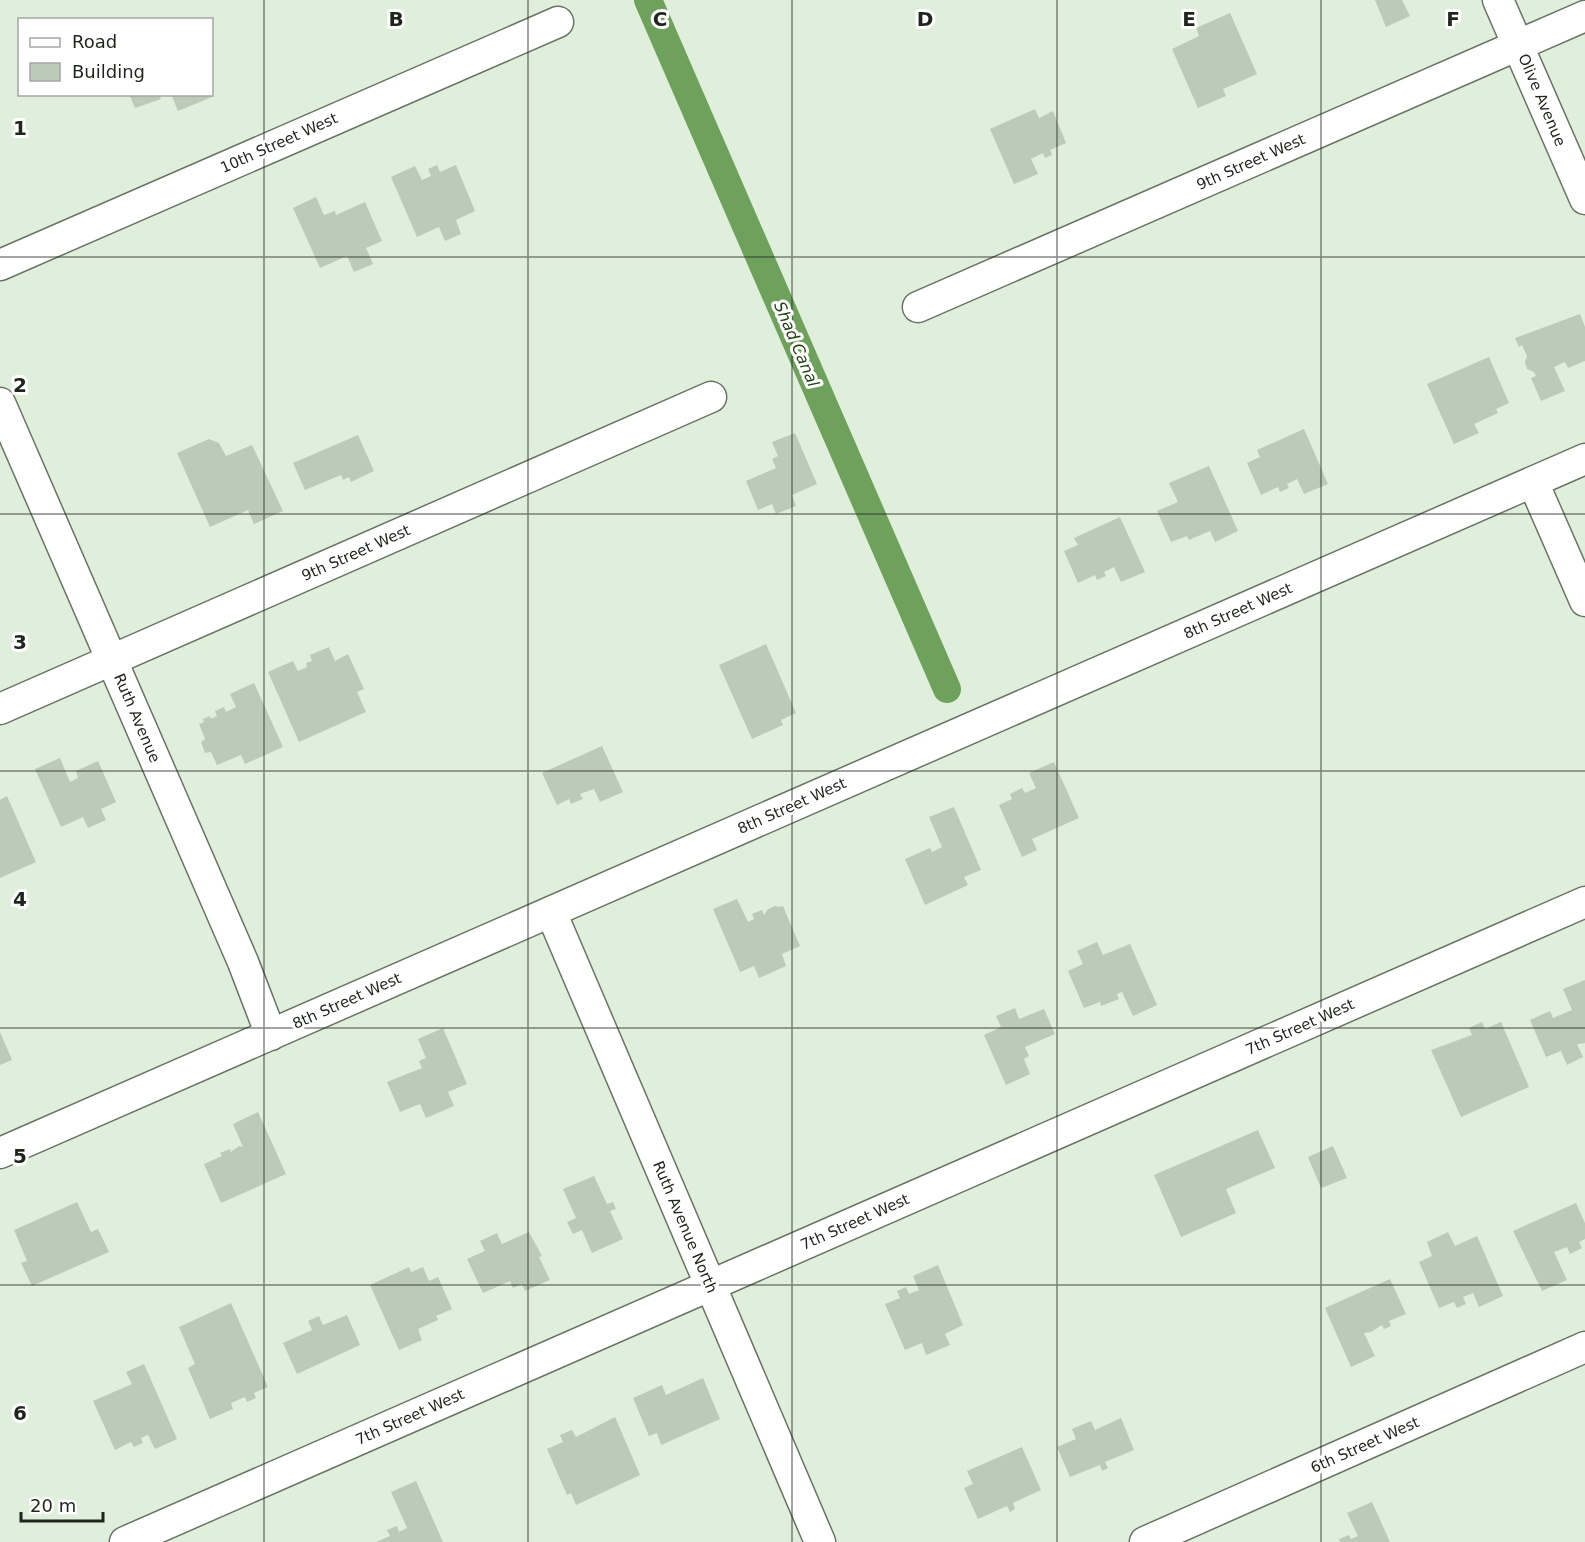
<svg xmlns="http://www.w3.org/2000/svg" width="1585" height="1542" viewBox="0 0 1585 1542" font-family="'DejaVu Sans',sans-serif">
  <style>
    .lines { fill: none; stroke-linecap: round; stroke-linejoin: round }
    .canal { stroke: #6ea25c; stroke-width: 28 }
    .building { fill: #bccab8 }
    .minor-casing { stroke: #687463; stroke-width: 33 }
    .minor { stroke: #fff; stroke-width: 30 }
    .grid { fill: none; stroke: #1f241d; stroke-width: 1.5; stroke-opacity: 0.55 }
    .labels { text-anchor: middle; stroke-width: 6; stroke-linejoin: round; paint-order: stroke }
    .street-label { font-size: 15px; fill: #1f241d; stroke: #fff }
    .water-label { font-size: 16px; font-style: italic; fill: #204211; stroke: #fff }
    .grid-label { font-size: 20px; text-anchor: middle; font-weight: bold; fill: #1f241d; stroke: #fff; stroke-width: 6; stroke-linejoin: round; paint-order: stroke }
  </style>
  <rect width="100%" height="100%" fill="#e0efdb"/>
  <g class="lines">
    <path class="canal" d="M 648,0 L 947,689"/>
  </g>
  <path class="building" d="M 1375,0 L 1402,0 L 1410,16 L 1386,27 Z
    M 1230,13 L 1257,74 L 1223,89 L 1226,96 L 1198,108 L 1172,49 L 1199,36 L 1196,28 Z
    M 129,94 L 159,94 L 161,99 L 135,108 Z
    M 171,94 L 211,94 L 212,97 L 178,111 Z
    M 1035,109 L 1039,118 L 1053,111 L 1066,143 L 1050,150 L 1052,155 L 1045,158 L 1043,153 L 1031,159 L 1038,174 L 1014,184 L 990,129 Z
    M 437,165 L 440,172 L 456,165 L 475,211 L 456,220 L 461,234 L 445,241 L 439,227 L 417,237 L 391,177 L 415,166 L 422,180 L 431,176 L 428,169 Z
    M 316,197 L 324,215 L 335,211 L 336,215 L 365,202 L 382,241 L 366,248 L 373,264 L 354,272 L 347,256 L 320,268 L 293,208 Z
    M 1580,314 L 1585,327 L 1585,361 L 1568,368 L 1565,362 L 1554,367 L 1565,391 L 1541,401 L 1531,378 L 1536,376 L 1534,372 L 1527,369 L 1525,362 L 1527,356 L 1522,345 L 1519,347 L 1515,338 Z
    M 1489,357 L 1509,403 L 1496,409 L 1498,413 L 1474,424 L 1479,433 L 1454,444 L 1427,384 Z
    M 1304,429 L 1328,484 L 1304,494 L 1297,479 L 1287,484 L 1289,488 L 1280,492 L 1278,487 L 1261,495 L 1247,463 L 1260,457 L 1257,450 Z
    M 795,433 L 817,484 L 792,495 L 796,506 L 776,514 L 772,504 L 758,510 L 746,481 L 776,468 L 772,459 L 778,456 L 772,442 Z
    M 358,435 L 374,471 L 351,482 L 349,477 L 343,480 L 341,475 L 305,490 L 293,463 Z
    M 209,439 L 219,443 L 226,456 L 252,445 L 283,511 L 254,524 L 248,510 L 210,527 L 177,453 Z
    M 1209,466 L 1238,531 L 1215,542 L 1210,531 L 1189,540 L 1187,536 L 1171,542 L 1157,511 L 1178,502 L 1169,483 Z
    M 1120,517 L 1145,572 L 1121,582 L 1114,567 L 1104,572 L 1106,576 L 1097,580 L 1095,575 L 1078,583 L 1064,551 L 1078,545 L 1074,538 Z
    M 766,644 L 796,713 L 781,720 L 783,725 L 752,739 L 719,665 Z
    M 329,647 L 335,661 L 348,654 L 364,689 L 357,692 L 366,712 L 299,742 L 268,672 L 293,661 L 298,671 L 307,667 L 306,663 L 312,661 L 310,655 Z
    M 254,683 L 283,747 L 245,764 L 241,755 L 217,765 L 211,752 L 205,753 L 201,742 L 205,739 L 199,724 L 204,722 L 203,719 L 210,716 L 211,719 L 217,716 L 215,711 L 224,707 L 226,712 L 236,707 L 230,694 Z
    M 602,746 L 623,792 L 600,802 L 594,789 L 580,794 L 583,799 L 571,804 L 569,799 L 557,805 L 542,773 Z
    M 60,758 L 70,782 L 78,778 L 76,771 L 98,761 L 116,802 L 101,809 L 106,820 L 88,828 L 83,817 L 61,827 L 35,769 Z
    M 1054,762 L 1079,818 L 1032,839 L 1037,850 L 1022,857 L 999,805 L 1012,799 L 1010,794 L 1022,788 L 1025,793 L 1036,788 L 1029,773 Z
    M 7,796 L 36,862 L 0,878 L 0,800 Z
    M 954,807 L 981,870 L 964,877 L 968,885 L 925,905 L 905,859 L 930,848 L 932,852 L 942,847 L 929,817 Z
    M 737,899 L 748,922 L 754,919 L 752,914 L 762,910 L 764,915 L 768,909 L 775,906 L 780,907 L 783,906 L 800,946 L 782,954 L 786,966 L 759,978 L 754,966 L 740,972 L 713,909 Z
    M 1097,942 L 1103,955 L 1130,944 L 1157,1005 L 1133,1016 L 1122,992 L 1117,994 L 1119,999 L 1101,1006 L 1100,1002 L 1084,1008 L 1068,971 L 1083,964 L 1077,951 Z
    M 1585,980 L 1585,1043 L 1577,1044 L 1583,1057 L 1567,1065 L 1561,1051 L 1546,1057 L 1530,1020 L 1550,1011 L 1553,1018 L 1572,1010 L 1563,989 Z
    M 1015,1008 L 1019,1019 L 1044,1009 L 1055,1034 L 1025,1047 L 1029,1056 L 1024,1059 L 1030,1074 L 1006,1085 L 984,1035 L 1001,1027 L 996,1016 Z
    M 1482,1022 L 1485,1029 L 1501,1022 L 1529,1087 L 1461,1117 L 1431,1050 L 1472,1035 L 1469,1028 Z
    M 443,1028 L 467,1084 L 448,1092 L 454,1106 L 426,1118 L 420,1104 L 400,1112 L 387,1082 L 422,1068 L 419,1061 L 426,1058 L 418,1039 Z
    M 0,1032 L 12,1060 L 0,1065 Z
    M 258,1112 L 286,1174 L 221,1203 L 204,1164 L 222,1156 L 220,1153 L 230,1149 L 231,1152 L 239,1146 L 243,1147 L 233,1124 Z
    M 1258,1130 L 1275,1168 L 1226,1189 L 1236,1213 L 1181,1237 L 1154,1175 Z
    M 1333,1146 L 1347,1178 L 1321,1188 L 1308,1157 Z
    M 594,1176 L 607,1204 L 613,1202 L 616,1209 L 610,1211 L 623,1239 L 592,1253 L 582,1230 L 573,1234 L 567,1222 L 576,1218 L 563,1189 Z
    M 77,1202 L 91,1232 L 98,1229 L 109,1252 L 32,1286 L 21,1263 L 27,1261 L 14,1230 Z
    M 1576,1203 L 1585,1223 L 1585,1239 L 1579,1242 L 1582,1248 L 1570,1254 L 1567,1247 L 1554,1252 L 1567,1280 L 1542,1291 L 1513,1231 Z
    M 529,1232 L 542,1256 L 539,1257 L 550,1280 L 525,1291 L 522,1284 L 513,1288 L 510,1281 L 483,1293 L 467,1259 L 485,1251 L 480,1241 L 497,1233 L 502,1244 Z
    M 1448,1232 L 1455,1246 L 1477,1236 L 1503,1296 L 1479,1307 L 1473,1293 L 1463,1297 L 1466,1304 L 1457,1308 L 1454,1302 L 1439,1308 L 1419,1262 L 1432,1256 L 1427,1242 Z
    M 938,1265 L 963,1325 L 945,1334 L 950,1345 L 926,1355 L 922,1343 L 905,1350 L 885,1304 L 900,1298 L 897,1291 L 906,1287 L 909,1294 L 919,1290 L 913,1276 Z
    M 409,1267 L 411,1272 L 423,1267 L 429,1281 L 438,1277 L 452,1309 L 436,1316 L 438,1320 L 418,1329 L 422,1340 L 399,1350 L 370,1285 Z
    M 1390,1279 L 1406,1314 L 1389,1321 L 1391,1326 L 1384,1329 L 1382,1325 L 1371,1332 L 1364,1333 L 1375,1356 L 1351,1367 L 1325,1308 Z
    M 231,1303 L 268,1387 L 254,1393 L 256,1398 L 247,1402 L 245,1397 L 231,1403 L 233,1409 L 210,1419 L 188,1368 L 195,1364 L 179,1327 Z
    M 347,1315 L 360,1345 L 297,1374 L 283,1343 L 312,1330 L 308,1321 L 319,1316 L 323,1325 Z
    M 144,1364 L 177,1439 L 155,1449 L 148,1435 L 141,1438 L 143,1443 L 134,1447 L 131,1442 L 115,1450 L 93,1401 L 132,1384 L 126,1372 Z
    M 703,1378 L 720,1419 L 661,1445 L 657,1433 L 649,1436 L 633,1398 L 662,1385 L 666,1395 Z
    M 615,1417 L 640,1475 L 576,1505 L 571,1493 L 567,1495 L 547,1449 L 563,1442 L 560,1435 L 572,1430 L 576,1437 Z
    M 1121,1418 L 1134,1450 L 1105,1462 L 1108,1468 L 1102,1471 L 1100,1465 L 1070,1477 L 1057,1447 L 1076,1439 L 1072,1429 L 1091,1421 L 1095,1430 Z
    M 1022,1447 L 1041,1490 L 1013,1503 L 1015,1509 L 1010,1512 L 1007,1506 L 978,1519 L 964,1488 L 973,1484 L 967,1471 Z
    M 416,1481 L 443,1542 L 376,1542 L 390,1536 L 387,1530 L 397,1526 L 399,1532 L 407,1528 L 391,1492 Z
    M 1372,1502 L 1390,1542 L 1340,1542 L 1339,1539 L 1349,1535 L 1351,1539 L 1358,1536 L 1347,1513 Z"/>
  <g class="lines">
    <defs>
      <path id="minor" d="M 1498,0 L 1585,199
        M 0,265 L 558,22
        M 918,307 L 1585,16
        M 0,403 L 243,962 L 271,1035
        M 1533,482 L 1585,601
        M 0,709 L 711,397
        M 551,912 L 820,1542
        M 0,1153 L 1585,459
        M 125,1542 L 1585,902
        M 1145,1542 L 1585,1347"/>
    </defs>
    <use href="#minor" class="minor-casing"/>
    <use href="#minor" class="minor"/>
  </g>
  <path class="grid" d="M 264,0 L 264,1542M 528,0 L 528,1542M 792,0 L 792,1542M 1057,0 L 1057,1542M 1321,0 L 1321,1542M 0,257 L 1585,257M 0,514 L 1585,514M 0,771 L 1585,771M 0,1028 L 1585,1028M 0,1285 L 1585,1285"/>
  <g class="labels">
    <g class="street-label">
      <text transform="translate(1542 100) rotate(67)" y="5">Olive Avenue</text>
      <text transform="translate(279 143) rotate(-24)" y="5">10th Street West</text>
      <text transform="translate(1251 162) rotate(-24)" y="5">9th Street West</text>
      <text transform="translate(356 553) rotate(-24)" y="5">9th Street West</text>
      <text transform="translate(1238 611) rotate(-24)" y="5">8th Street West</text>
      <text transform="translate(137 718) rotate(67)" y="5">Ruth Avenue</text>
      <text transform="translate(792 806) rotate(-24)" y="5">8th Street West</text>
      <text transform="translate(347 1001) rotate(-24)" y="5">8th Street West</text>
      <text transform="translate(1300 1027) rotate(-24)" y="5">7th Street West</text>
      <text transform="translate(855 1222) rotate(-24)" y="5">7th Street West</text>
      <text transform="translate(685 1227) rotate(67)" y="5">Ruth Avenue North</text>
      <text transform="translate(410 1417) rotate(-24)" y="5">7th Street West</text>
      <text transform="translate(1365 1445) rotate(-24)" y="5">6th Street West</text>
    </g>
    <g class="water-label">
      <text transform="translate(797 344) rotate(67)" y="6">Shad Canal</text>
    </g>
  </g>
  <g class="grid-label">
    <text x="396" y="26">B</text>
    <text x="660" y="26">C</text>
    <text x="925" y="26">D</text>
    <text x="1189" y="26">E</text>
    <text x="1453" y="26">F</text>
    <text x="20" y="135">1</text>
    <text x="20" y="392">2</text>
    <text x="20" y="649">3</text>
    <text x="20" y="906">4</text>
    <text x="20" y="1163">5</text>
    <text x="20" y="1420">6</text>
  </g>
  <rect x="18" y="18" width="195" height="78" fill="#ffffff" stroke="#a5a7a5" stroke-width="1.5"/>
  <rect x="30" y="38" width="30" height="9" fill="#ffffff" stroke="#a5a7a5" stroke-width="1.5"/>
  <text x="72" y="48" font-size="18" fill="#1f241d">Road</text>
  <rect x="30" y="63" width="30" height="18" fill="#bccab8" stroke="#a5a7a5" stroke-width="1.5"/>
  <text x="72" y="78" font-size="18" fill="#1f241d">Building</text>
  <path d="M21 1512v9h82v-9" fill="none" stroke="#1f241d" stroke-width="3"/>
  <text x="30" y="1512" font-size="18" fill="#1f241d" stroke="#ffffff" stroke-width="4.5" paint-order="stroke">20 m</text>
</svg>
